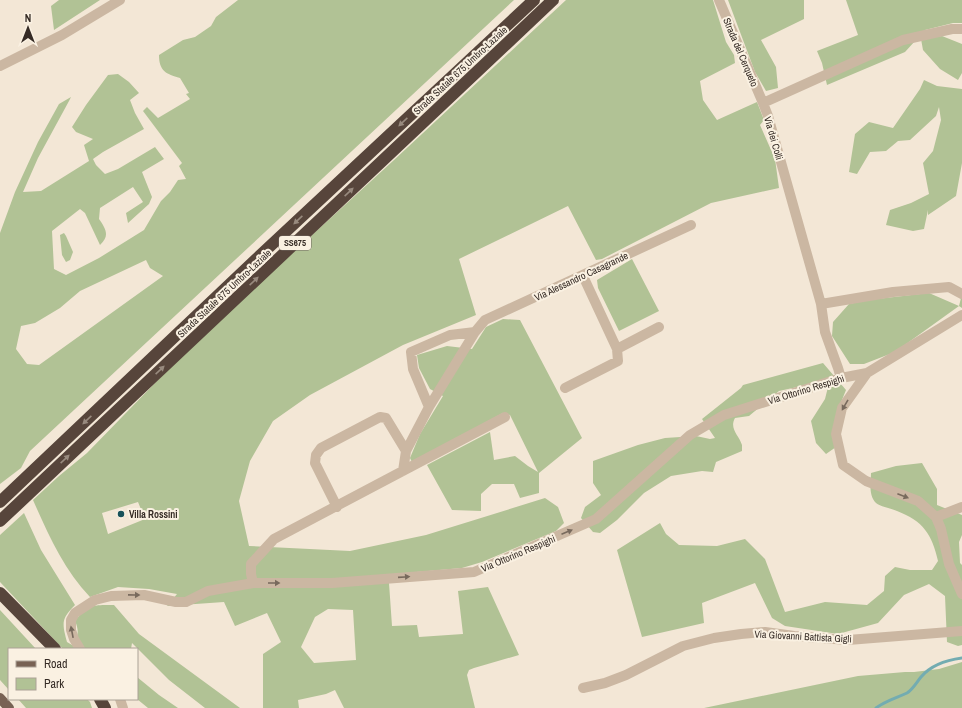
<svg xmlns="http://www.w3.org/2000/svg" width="962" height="708" viewBox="0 0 962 708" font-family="'Archivo Narrow',sans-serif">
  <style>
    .green { fill: #b1c295; fill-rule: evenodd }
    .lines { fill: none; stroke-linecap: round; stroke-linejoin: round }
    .stream { stroke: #73acb1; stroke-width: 3 }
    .minor { stroke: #cbb7a2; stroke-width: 10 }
    .major { stroke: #786254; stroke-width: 10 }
    .highway { stroke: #57453b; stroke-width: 12 }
    .oneway { fill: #988a7e }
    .oneway2 { fill: #786a5d }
    .poi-dot { fill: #185159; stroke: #faf1e2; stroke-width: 1.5 }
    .labels { text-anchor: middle; stroke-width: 4; stroke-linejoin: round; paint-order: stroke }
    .shield { fill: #faf1e2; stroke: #70665e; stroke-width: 1 }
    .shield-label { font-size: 9px; font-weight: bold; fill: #352b25 }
    .street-label { font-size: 10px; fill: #352b25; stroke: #faf1e2 }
    .poi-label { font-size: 10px; font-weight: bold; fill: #352b25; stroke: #faf1e2; text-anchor: start }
  </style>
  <rect width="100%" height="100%" fill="#f3e7d6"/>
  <path class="green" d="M 59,0 L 100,0 L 54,30 L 51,6 Z
    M 238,0 L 514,0 L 30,451 L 21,468 L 0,484 L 0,233 L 15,192 L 38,142 L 59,104 L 71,97 L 69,101 L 38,158 L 23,192 L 41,191 L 89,161 L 84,145 L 93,139 L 76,132 L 72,127 L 86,105 L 108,75 L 118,74 L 129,82 L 139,93 L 130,100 L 135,113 L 144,129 L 103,152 L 93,159 L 96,165 L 105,174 L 118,169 L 155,147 L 164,159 L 142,172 L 152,197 L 149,204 L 128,223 L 126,213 L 143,202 L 133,187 L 100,208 L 99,219 C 106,229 110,236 100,245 L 85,213 L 80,209 L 52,231 L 54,269 L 66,275 L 99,258 L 144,230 L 161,201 L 170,192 L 178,180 L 186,179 L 179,166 L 182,163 L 143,111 L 147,107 L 158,118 L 190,99 L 186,94 L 189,93 L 180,78 C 166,74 159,71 159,55 L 183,40 L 195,37 L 211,26 L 216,17 ZM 146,260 L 150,268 L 163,276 L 39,365 L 27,364 L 16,349 L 21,326 L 35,323 L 60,308 L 80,291 Z
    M 566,0 L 713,0 L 726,42 L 734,55 L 735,63 L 700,81 L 703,100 L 717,120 L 757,102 L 764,120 L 760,125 L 775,159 L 779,188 L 711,203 L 602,259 L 596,260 L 568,206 L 459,259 L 476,315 L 403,345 L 310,395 L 273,421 L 250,461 L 239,501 L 249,546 L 350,551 L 426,535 L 545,498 L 558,507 L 564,523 L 556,531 L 482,562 L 462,568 L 394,574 L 389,583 L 392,626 L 417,625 L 419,637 L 463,634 L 458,591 L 488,587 L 519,655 L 474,668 L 469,670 L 467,675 L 475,708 L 344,708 L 335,690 L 326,694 L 298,700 L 299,708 L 263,708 L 263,654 L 281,642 L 267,613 L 235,626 L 224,602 L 167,606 L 177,594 L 149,589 L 118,587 L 90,597 C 64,570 48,534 33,500 L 59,476 L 87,453 L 192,345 L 394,160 ZM 138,502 L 145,519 L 108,534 L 102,513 ZM 328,609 L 353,610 L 356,660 L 314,663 L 301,647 L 315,617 Z
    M 728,0 L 804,0 L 804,19 L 761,40 L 776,67 L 778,88 L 766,91 L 755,72 Z
    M 846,0 L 962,0 L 962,23 L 953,23 L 925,30 L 905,52 L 827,85 L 822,63 L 817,51 L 858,35 Z
    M 942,36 L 962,44 L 962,73 L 958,80 L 940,69 L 923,50 L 921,39 Z
    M 924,80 L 937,86 L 962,89 L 962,163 L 956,196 L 928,215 L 928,210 L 924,229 L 913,231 L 886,225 L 890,210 L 911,203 L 929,194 L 923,163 L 933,151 L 941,120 L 939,107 L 936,116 L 910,140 L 898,141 L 886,151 L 870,152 L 857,174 L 849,172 L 855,134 L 869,122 L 893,128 L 920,89 Z
    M 64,233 L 66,236 L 73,252 L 70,260 L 66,262 L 62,255 L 60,235 Z
    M 632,259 L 659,311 L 619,331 L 598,288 L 597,280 Z
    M 929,293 L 959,306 L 962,294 L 962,308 L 959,306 L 895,352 L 864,364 L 850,364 L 832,336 L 833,322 L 849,304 L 868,300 Z
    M 503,319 L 520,320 L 582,438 L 539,473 L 539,493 L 520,498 L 514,484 L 492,484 L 481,494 L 481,511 L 452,510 L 427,465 L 490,432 L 494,460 L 515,456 L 528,466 L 538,472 L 510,415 L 503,413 L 412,462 L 410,458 L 420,434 L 443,396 L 430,389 L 419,368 L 417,355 L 447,346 L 472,349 L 486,327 Z
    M 823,363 L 846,390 L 837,412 L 836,447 L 826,454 L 816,443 L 811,421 L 825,399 L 828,387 L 811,384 L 779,391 L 749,416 L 735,418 C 729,429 739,435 742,445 C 742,445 742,451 742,451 L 716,462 L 713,472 L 702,471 L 671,476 L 644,493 L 617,520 L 600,533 L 593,532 L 581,518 L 585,507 L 601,495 L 593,483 L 593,461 L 638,445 L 665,438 L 696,436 L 710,439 L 715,438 L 702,419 L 741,388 L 743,385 Z
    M 922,463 L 937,489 L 937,505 L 962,515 L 962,535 L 959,542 L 960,563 L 962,565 L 962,645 L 958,646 L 947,642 L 945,596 L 929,584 L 904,595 L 878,623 L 838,634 L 785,626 L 772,618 L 755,583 L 702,603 L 704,623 L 642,637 L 617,550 L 660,523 L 666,534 L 679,545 L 717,546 L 745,539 L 765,559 L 785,612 L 825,602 L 867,605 L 884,591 L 885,576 L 895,567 L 910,570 L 932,570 L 938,561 C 932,534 923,521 897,511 C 891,508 881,507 876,503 C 868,495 871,482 871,473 L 896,466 Z
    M 24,513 L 41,550 L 75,605 C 61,619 62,623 67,642 L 72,645 C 79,637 79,630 75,621 C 88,604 94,605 114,605 L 139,634 L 240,708 L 205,708 L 169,680 L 132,643 L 131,649 L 63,649 L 0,582 L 0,535 Z
    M 0,610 L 36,649 L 9,649 L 9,690 L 0,680 Z
    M 962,662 L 962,708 L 704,708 L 858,676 L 905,672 L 914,672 L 939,669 Z
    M 137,677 L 159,695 L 178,708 L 148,708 L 137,699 Z
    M 18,699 L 87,699 L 90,702 L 92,708 L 26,708 Z"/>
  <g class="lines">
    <path class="stream" d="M 876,708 C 885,701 896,698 907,693 C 913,689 916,683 921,677 C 931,665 947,660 962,658"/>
    <path class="minor" d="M 719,0 L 763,103 L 768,116 L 821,304 L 825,332 L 838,368 L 841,378
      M 0,66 L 62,35 L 120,0
      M 763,103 L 903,40 L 952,29 L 962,29
      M 583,276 L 617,349 L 659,327
      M 821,304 L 893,292 L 949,287 L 962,294
      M 867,373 L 842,408 L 836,434 L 843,465 L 866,481 L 918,501 L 936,517 L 941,529 L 949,564 L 962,594
      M 565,388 L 618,361 L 617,349
      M 429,407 L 413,369 L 411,352 L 450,335 L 475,332
      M 403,471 L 406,451 L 429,407 L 475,332 L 485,320 L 691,225
      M 337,507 L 315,463 L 316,455 L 321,448 L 380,417 L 386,418 L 406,451
      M 936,517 L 962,507
      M 253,583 L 251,574 L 251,564 L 274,539 L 505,417
      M 80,649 L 74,639 L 71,630 L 71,620 L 75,613 L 95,600 L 111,596 L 144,595 L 176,602 L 186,602 L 208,591 L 253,583 L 332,583 L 474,572 L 596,519 L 690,435 L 724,415 L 841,378 L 867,373 L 962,315
      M 583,688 L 605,683 L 626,675 L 683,646 L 714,638 L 741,634 L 765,632 L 794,636 L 848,640 L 962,631
      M 120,699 L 123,708"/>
    <path class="major" d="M 0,698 L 9,708"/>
    <path class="highway" d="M 0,502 L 267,249 L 534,0
      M 0,521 L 553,0
      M 0,593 L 55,649
      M 100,699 L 105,708"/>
  </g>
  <defs><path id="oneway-solid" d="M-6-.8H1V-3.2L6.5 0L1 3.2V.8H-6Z"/></defs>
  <g class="oneway">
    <use href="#oneway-solid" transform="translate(403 122) rotate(137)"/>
    <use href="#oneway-solid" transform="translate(349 192) rotate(-43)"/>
    <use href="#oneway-solid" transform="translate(298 220) rotate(137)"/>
    <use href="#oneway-solid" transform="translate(254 281) rotate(-43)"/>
    <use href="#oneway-solid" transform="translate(160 370) rotate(-43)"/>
    <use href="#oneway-solid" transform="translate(87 420) rotate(137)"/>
    <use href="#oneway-solid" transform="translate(65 459) rotate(-43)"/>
  </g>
  <g class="oneway2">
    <use href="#oneway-solid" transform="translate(845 405) rotate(120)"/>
    <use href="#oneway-solid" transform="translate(903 496) rotate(21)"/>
    <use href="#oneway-solid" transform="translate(567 532) rotate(-23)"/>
    <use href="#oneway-solid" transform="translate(404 577) rotate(-4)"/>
    <use href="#oneway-solid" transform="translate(274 583)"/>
    <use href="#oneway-solid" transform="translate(134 595) rotate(1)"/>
    <use href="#oneway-solid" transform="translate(72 632) rotate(-101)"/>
  </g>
  <circle class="poi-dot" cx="121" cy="514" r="4"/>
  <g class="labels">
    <rect class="shield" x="279" y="236" width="32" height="14" rx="3"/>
    <g class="shield-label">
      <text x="295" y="246">SS675</text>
    </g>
    <g class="street-label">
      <text transform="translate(741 52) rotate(67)" y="4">Strada del Cerqueto</text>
      <text transform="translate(460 70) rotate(-43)" y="4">Strada Statale 675 Umbro-Laziale</text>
      <text transform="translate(774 138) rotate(74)" y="4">Via dei Colli</text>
      <text transform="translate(581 276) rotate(-25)" y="4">Via Alessandro Casagrande</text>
      <text transform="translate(224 293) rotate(-43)" y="4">Strada Statale 675 Umbro-Laziale</text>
      <text transform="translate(806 389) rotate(-17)" y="4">Via Ottorino Respighi</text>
      <text transform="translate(518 553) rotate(-23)" y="4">Via Ottorino Respighi</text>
      <text transform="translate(803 636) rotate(3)" y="4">Via Giovanni Battista Gigli</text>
    </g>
    <g class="poi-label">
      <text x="129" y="518">Villa Rossini</text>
    </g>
  </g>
  <rect x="8" y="648" width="130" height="52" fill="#faf1e2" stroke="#aba296"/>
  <rect x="16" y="661" width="20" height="6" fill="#786254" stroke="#aba296"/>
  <text x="44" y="668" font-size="12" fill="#352b25">Road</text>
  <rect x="16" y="678" width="20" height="12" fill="#b1c295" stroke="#aba296"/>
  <text x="44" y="688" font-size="12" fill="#352b25">Park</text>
  <g transform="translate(28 28)" stroke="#faf1e2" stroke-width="3" paint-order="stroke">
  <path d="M0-3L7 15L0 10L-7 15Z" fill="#352b25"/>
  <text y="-6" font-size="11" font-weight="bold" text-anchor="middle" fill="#352b25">N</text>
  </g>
</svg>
